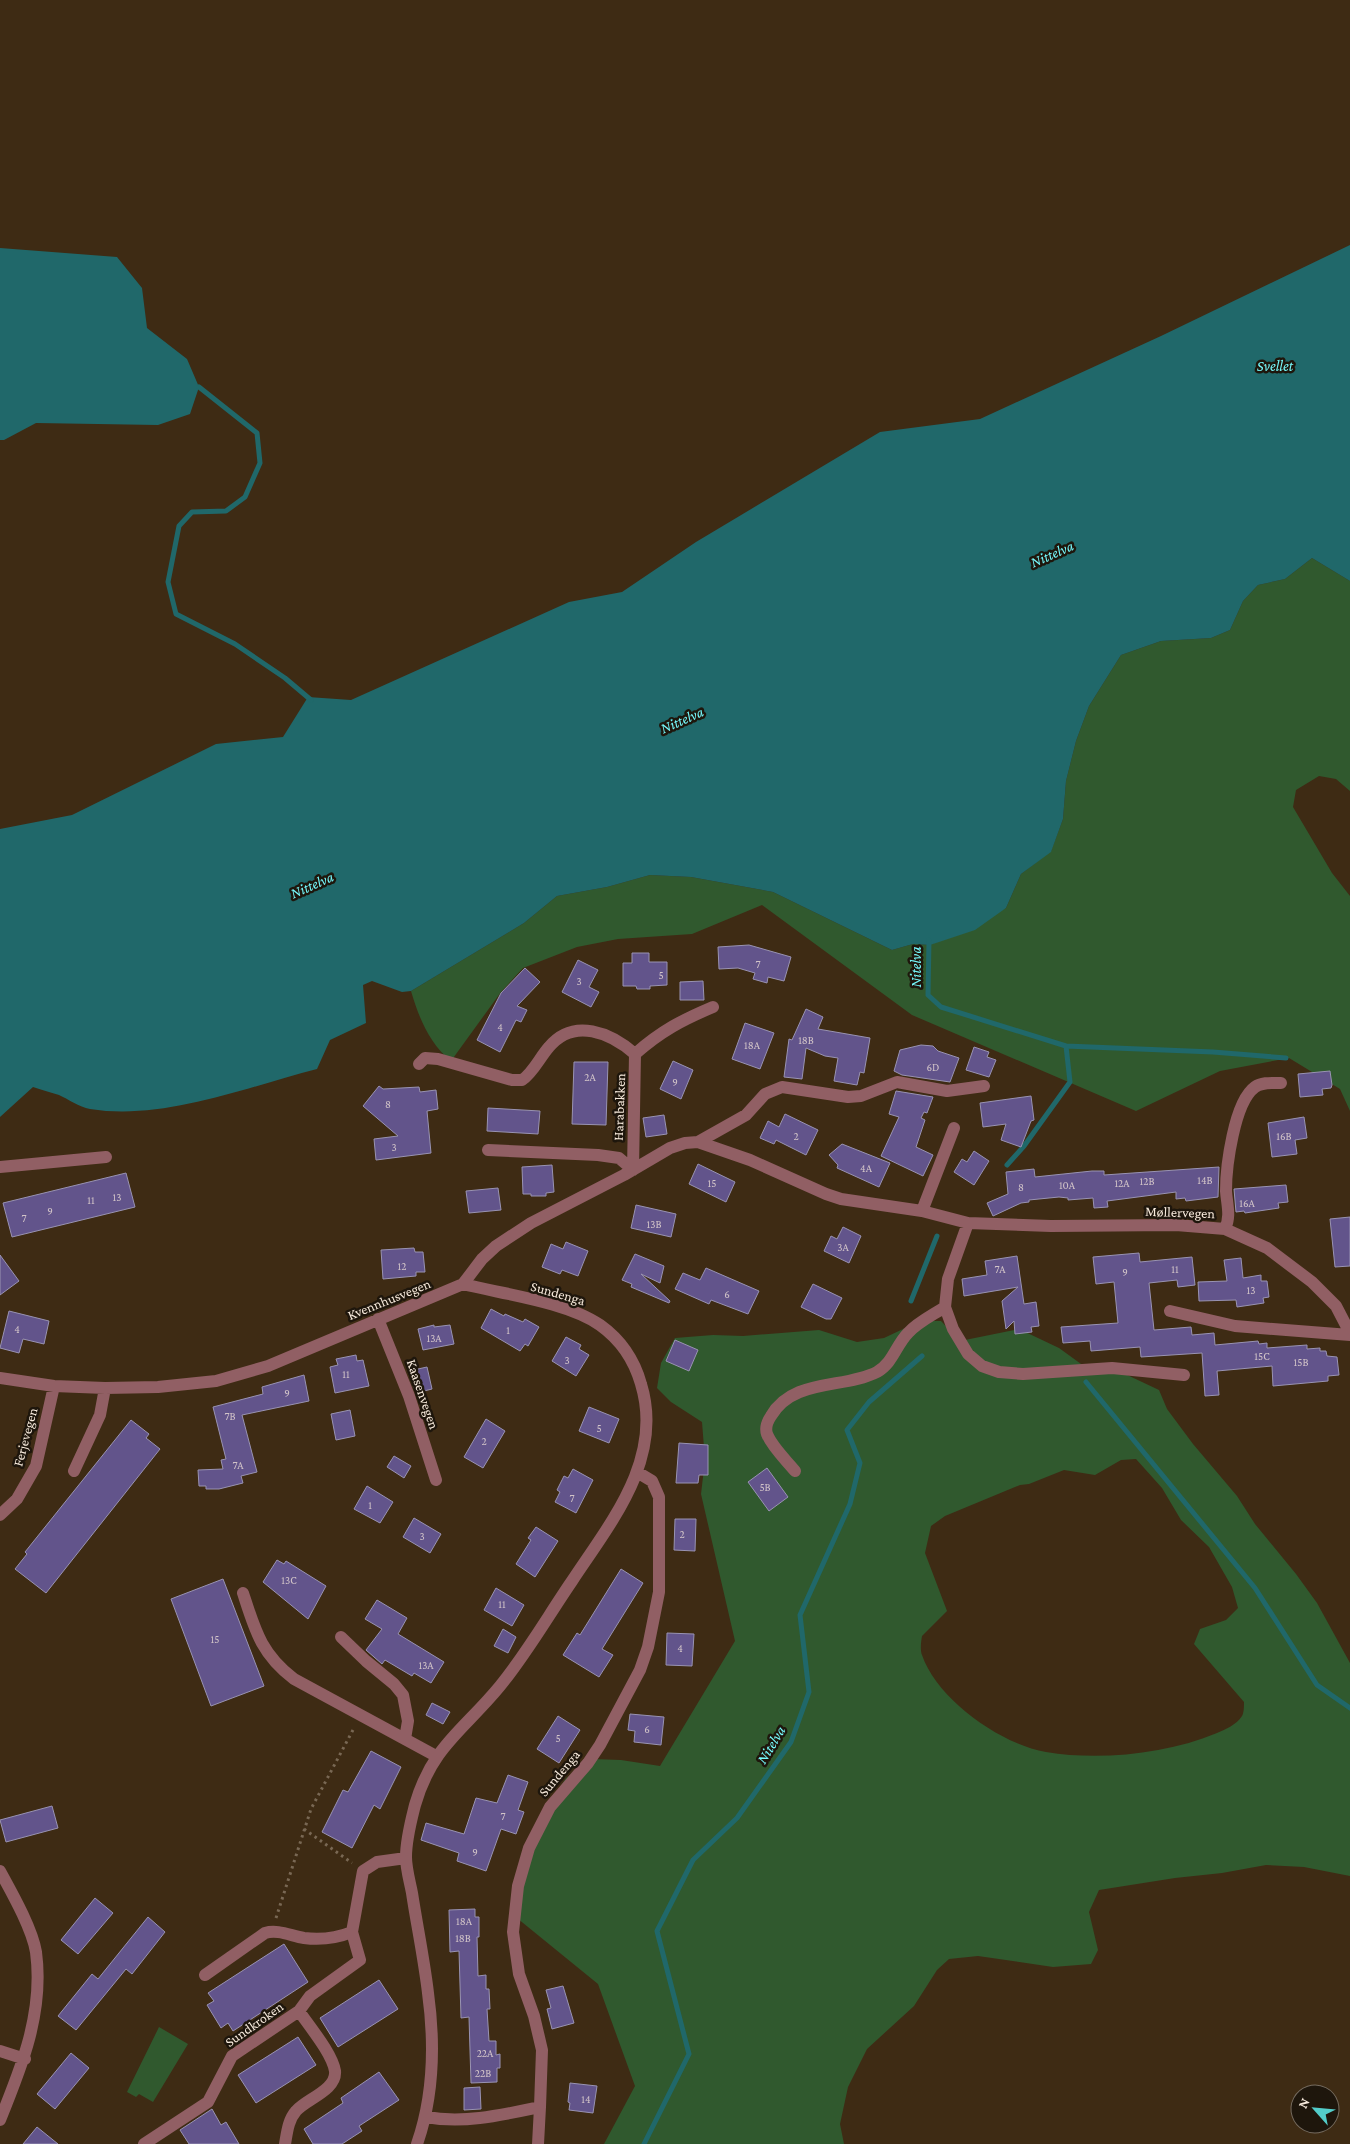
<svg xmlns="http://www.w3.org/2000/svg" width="1350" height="2144" viewBox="0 0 1350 2144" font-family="'Crimson Pro',serif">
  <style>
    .green { fill: #30592e; fill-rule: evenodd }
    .water { fill: #20686a }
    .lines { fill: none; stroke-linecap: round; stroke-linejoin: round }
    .stream { stroke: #20686a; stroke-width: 5 }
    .building { fill: #62548b; stroke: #9993b2 }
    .path { stroke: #796854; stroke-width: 3; stroke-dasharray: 2.5 4; stroke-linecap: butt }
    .minor { stroke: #915f64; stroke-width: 12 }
    .labels { text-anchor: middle; stroke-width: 5; stroke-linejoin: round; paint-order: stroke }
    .number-label { font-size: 11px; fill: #d2c4c8 }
    .street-label { font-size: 14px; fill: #f7eadc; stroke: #1e160c }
    .water-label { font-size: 15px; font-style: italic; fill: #76fafd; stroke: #1e160c }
  </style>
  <rect width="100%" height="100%" fill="#3e2b14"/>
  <path class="green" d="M 1312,558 L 1350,581 L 1350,791 L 1336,779 L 1319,776 L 1296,790 L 1293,807 L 1332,873 L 1350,896 L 1350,1111 L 1340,1089 L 1289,1058 L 1220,1071 L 1136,1111 L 912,1015 L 762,905 L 692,934 L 618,939 L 577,947 L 523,968 L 501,992 L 451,1061 C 429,1043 419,1018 411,991 L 524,923 L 557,896 L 607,887 L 650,875 L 691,877 L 773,892 L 892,950 L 913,944 L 930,945 L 1006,908 L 1021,874 L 1051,851 L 1063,819 L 1066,781 L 1076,741 L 1089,706 L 1121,655 L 1161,641 L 1211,638 L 1230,630 L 1243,601 L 1258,585 L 1285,579 Z
    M 920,1321 L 941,1321 L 960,1341 L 1019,1329 L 1059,1348 L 1088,1369 L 1123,1373 L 1159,1390 L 1167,1409 L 1193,1444 L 1237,1496 L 1255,1524 L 1296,1574 L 1317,1603 L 1350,1663 L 1350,1876 L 1304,1867 L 1266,1865 L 1222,1873 L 1175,1878 L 1099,1890 L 1089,1912 L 1098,1950 L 1091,1964 L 1053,1967 L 978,1956 L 949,1959 L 937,1970 L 914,2006 L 867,2049 L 848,2087 L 840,2124 L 844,2144 L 604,2144 L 635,2086 L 598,1984 L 512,1914 L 546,1809 L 566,1778 L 592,1759 L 621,1760 L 660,1766 L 735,1641 L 701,1494 L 705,1460 L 702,1422 L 671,1402 L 657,1388 L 661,1363 L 675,1338 L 713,1335 L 743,1336 L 819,1330 L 857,1342 L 884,1338 ZM 1136,1459 L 1162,1488 L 1181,1520 L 1209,1547 L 1232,1587 L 1238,1608 L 1226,1620 L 1200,1629 L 1194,1644 L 1244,1702 C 1244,1706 1244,1713 1242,1716 C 1236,1725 1226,1729 1217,1733 C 1167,1754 1099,1761 1046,1752 C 1000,1744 937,1699 922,1655 C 920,1650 921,1642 922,1636 L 947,1611 L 925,1553 L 931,1526 L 945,1516 L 1020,1485 L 1029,1484 L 1064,1470 L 1095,1475 L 1121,1460 Z
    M 159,2027 L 188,2044 L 153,2102 L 139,2094 L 136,2097 L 127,2092 Z"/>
  <path class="water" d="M 1350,245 L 1350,581 L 1312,558 L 1285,579 L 1258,585 L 1243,601 L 1230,630 L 1211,638 L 1161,641 L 1121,655 L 1089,706 L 1076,741 L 1066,781 L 1063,819 L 1051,852 L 1021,874 L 1006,908 L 975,930 L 930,945 L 913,944 L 892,950 L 773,892 L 691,877 L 650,875 L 607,887 L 557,896 L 524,923 L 411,991 L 402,992 L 372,981 L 363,985 L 366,1023 L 330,1040 L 317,1069 C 247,1087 163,1121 90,1109 C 79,1107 68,1099 59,1095 C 50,1092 41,1090 33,1087 L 0,1117 L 0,829 L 72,815 L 216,744 L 283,737 L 308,697 L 351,700 L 569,602 L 622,592 L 696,542 L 880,432 L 980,419 L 1161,336 Z
    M 0,248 L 117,257 L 142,288 L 147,328 L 187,359 L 199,387 L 190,414 L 158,425 L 36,423 L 4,440 L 0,440 Z"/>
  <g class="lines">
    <path class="stream" d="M 199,387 L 257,433 L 260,463 L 245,497 L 226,511 L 192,512 L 179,526 L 168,582 L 176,614 L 235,644 L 285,678 L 311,700
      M 929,940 L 928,995 L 941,1007 L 1066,1046 L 1070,1082 L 1024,1146 L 1007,1165
      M 1066,1046 L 1213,1052 L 1286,1058
      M 911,1301 L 937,1236
      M 1086,1382 L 1255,1588 L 1317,1685 L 1350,1708
      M 644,2144 L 689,2054 L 657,1931 L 693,1860 L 737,1818 L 791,1742 L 809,1692 L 800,1615 L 850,1504 L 860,1463 L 847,1430 L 869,1402 L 922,1356"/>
  </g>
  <path class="building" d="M 749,945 L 791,957 L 784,981 L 768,977 L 767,983 L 753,979 L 755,973 L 738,968 L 719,969 L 718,947 Z
    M 632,953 L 649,953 L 649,962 L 667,962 L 667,985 L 650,986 L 650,989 L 637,989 L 636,986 L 623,986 L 623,963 L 632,963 Z
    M 578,960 L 598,970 L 589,987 L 599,992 L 591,1007 L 562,992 Z
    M 525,968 L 540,982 L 517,1006 L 527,1010 L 521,1022 L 516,1020 L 500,1052 L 477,1040 L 501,993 Z
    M 703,981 L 704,1000 L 680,1000 L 680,982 Z
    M 806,1009 L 823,1017 L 818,1029 L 870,1038 L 864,1073 L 860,1072 L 857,1085 L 834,1081 L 838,1058 L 825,1056 L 806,1048 L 802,1079 L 784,1077 L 789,1039 L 792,1040 Z
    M 745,1023 L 774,1033 L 760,1069 L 732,1059 Z
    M 921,1045 L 933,1046 L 938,1051 L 959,1058 L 950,1082 L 902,1075 L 894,1071 L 900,1050 Z
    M 974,1047 L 989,1052 L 987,1057 L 996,1060 L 989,1077 L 966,1070 Z
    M 673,1061 L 693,1070 L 681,1099 L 660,1089 Z
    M 574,1062 L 608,1062 L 606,1125 L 572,1124 Z
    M 1330,1071 L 1332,1085 L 1331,1088 L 1322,1089 L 1323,1095 L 1300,1097 L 1298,1074 Z
    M 379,1086 L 383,1089 L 419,1087 L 420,1092 L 436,1090 L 438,1109 L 427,1111 L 431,1153 L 376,1160 L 374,1139 L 398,1136 L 363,1106 Z
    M 896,1091 L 933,1097 L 927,1113 L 924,1112 L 921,1118 L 925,1120 L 916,1147 L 933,1155 L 923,1176 L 881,1156 L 899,1117 L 889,1114 Z
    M 1031,1096 L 1034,1120 L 1031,1121 L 1021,1147 L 1001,1140 L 1006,1124 L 983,1127 L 980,1103 Z
    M 488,1108 L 540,1111 L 538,1134 L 487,1131 Z
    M 785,1114 L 818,1130 L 806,1155 L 776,1140 L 774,1144 L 760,1138 L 768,1121 L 779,1127 Z
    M 664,1115 L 667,1134 L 646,1137 L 643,1118 Z
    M 1304,1117 L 1307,1138 L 1295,1140 L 1297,1154 L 1272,1157 L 1268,1123 Z
    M 842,1144 L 890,1163 L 879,1187 L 837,1168 L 838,1165 L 829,1155 Z
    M 974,1151 L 989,1161 L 974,1185 L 954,1172 L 962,1159 L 967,1162 Z
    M 698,1164 L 735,1182 L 726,1202 L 689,1184 Z
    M 552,1165 L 554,1192 L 546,1193 L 546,1196 L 531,1196 L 531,1194 L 523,1194 L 522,1167 Z
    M 1219,1167 L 1218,1197 L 1186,1201 L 1185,1198 L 1176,1199 L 1176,1192 L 1107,1201 L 1108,1207 L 1094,1208 L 1093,1198 L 1068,1200 L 1068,1198 L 1059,1197 L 1029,1200 L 1029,1202 L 1021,1203 L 993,1216 L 987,1203 L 1008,1194 L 1006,1172 L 1034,1169 L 1035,1177 L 1092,1171 L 1104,1171 L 1104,1175 Z
    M 126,1173 L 135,1207 L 12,1237 L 3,1203 Z
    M 1286,1185 L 1288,1202 L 1278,1203 L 1279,1208 L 1245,1213 L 1244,1211 L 1236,1212 L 1234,1189 Z
    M 498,1188 L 501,1210 L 469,1213 L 466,1191 Z
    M 636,1205 L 676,1214 L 671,1237 L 631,1228 Z
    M 1350,1217 L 1350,1266 L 1335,1267 L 1330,1219 Z
    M 843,1227 L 861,1236 L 849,1263 L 824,1251 L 831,1236 L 837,1239 Z
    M 566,1242 L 588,1251 L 578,1276 L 562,1270 L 560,1274 L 542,1267 L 551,1244 L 563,1249 Z
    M 414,1248 L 415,1252 L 423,1252 L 425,1272 L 416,1272 L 416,1276 L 383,1279 L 381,1250 Z
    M 1139,1253 L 1140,1262 L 1192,1257 L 1195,1285 L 1178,1287 L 1177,1280 L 1149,1283 L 1154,1330 L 1191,1327 L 1192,1335 L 1214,1333 L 1215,1345 L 1258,1341 L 1259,1344 L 1267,1343 L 1267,1348 L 1307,1345 L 1307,1349 L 1320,1348 L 1320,1351 L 1326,1351 L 1327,1356 L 1337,1357 L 1339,1375 L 1328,1376 L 1328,1381 L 1273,1386 L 1272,1366 L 1217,1371 L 1219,1395 L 1205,1396 L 1202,1353 L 1141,1357 L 1140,1347 L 1091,1351 L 1090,1341 L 1063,1343 L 1061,1327 L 1118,1323 L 1114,1282 L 1096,1284 L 1093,1257 Z
    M 635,1254 L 664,1266 L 660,1283 L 641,1274 L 670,1301 L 669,1303 L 631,1287 L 632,1284 L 622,1280 Z
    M 0,1255 L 19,1281 L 0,1295 Z
    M 1017,1256 L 1024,1304 L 1036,1302 L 1039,1326 L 1031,1327 L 1032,1332 L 1015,1334 L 1014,1321 L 1006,1329 L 1002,1301 L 1018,1287 L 964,1296 L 962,1279 L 987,1275 L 985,1261 Z
    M 1241,1258 L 1243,1278 L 1261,1275 L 1261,1281 L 1267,1281 L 1269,1297 L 1263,1298 L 1264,1303 L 1237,1307 L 1236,1300 L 1199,1301 L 1198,1282 L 1227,1281 L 1224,1260 Z
    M 706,1268 L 759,1291 L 748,1314 L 711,1300 L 709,1304 L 675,1289 L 683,1273 L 700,1280 Z
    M 813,1284 L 842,1298 L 831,1319 L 826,1319 L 801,1307 Z
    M 491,1309 L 504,1316 L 505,1314 L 523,1322 L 525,1319 L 539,1327 L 528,1346 L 525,1344 L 520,1351 L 481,1328 Z
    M 9,1311 L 49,1321 L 44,1344 L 23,1339 L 19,1353 L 0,1348 Z
    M 434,1325 L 434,1327 L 450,1325 L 454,1344 L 423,1350 L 418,1329 Z
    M 566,1337 L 581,1345 L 579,1349 L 589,1355 L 576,1376 L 552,1361 Z
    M 675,1340 L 698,1350 L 689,1371 L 666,1361 Z
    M 356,1355 L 357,1361 L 363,1360 L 369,1386 L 335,1393 L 330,1367 L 338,1365 L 336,1359 Z
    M 427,1367 L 432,1389 L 416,1393 L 409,1371 Z
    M 304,1375 L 309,1401 L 242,1415 L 257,1472 L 241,1476 L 243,1483 L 219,1489 L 206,1489 L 206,1486 L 199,1486 L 198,1470 L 223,1469 L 221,1460 L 226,1459 L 213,1407 L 263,1394 L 262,1387 Z
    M 589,1407 L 619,1419 L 609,1443 L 579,1431 Z
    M 350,1410 L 355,1436 L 336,1440 L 331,1414 Z
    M 486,1419 L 505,1431 L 483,1468 L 464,1457 Z
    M 131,1420 L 149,1434 L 146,1438 L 160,1449 L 46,1593 L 15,1569 L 27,1554 L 25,1552 Z
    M 679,1443 L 708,1445 L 708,1475 L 699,1475 L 698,1483 L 676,1483 Z
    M 394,1456 L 411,1466 L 404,1478 L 387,1467 Z
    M 767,1468 L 788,1497 L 769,1511 L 748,1482 Z
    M 573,1469 L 593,1480 L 576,1513 L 555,1502 L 560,1492 L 557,1490 L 564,1476 L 568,1478 Z
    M 367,1486 L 393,1502 L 380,1523 L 354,1509 Z
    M 414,1518 L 441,1534 L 430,1553 L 403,1537 Z
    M 675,1519 L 696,1519 L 695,1551 L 674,1550 Z
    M 536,1527 L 558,1541 L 535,1577 L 516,1564 L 531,1540 L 528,1538 Z
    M 277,1560 L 284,1564 L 286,1561 L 326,1586 L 308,1619 L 263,1582 Z
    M 621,1569 L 643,1583 L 602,1649 L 613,1655 L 599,1677 L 563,1655 L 577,1633 L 580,1635 Z
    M 223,1579 L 264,1686 L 211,1706 L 171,1599 Z
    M 496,1588 L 524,1605 L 512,1626 L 484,1610 Z
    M 377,1600 L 407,1618 L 398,1634 L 444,1662 L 431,1683 L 414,1673 L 412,1676 L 385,1660 L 382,1664 L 366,1650 L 382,1629 L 365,1619 Z
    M 503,1629 L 516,1637 L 508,1653 L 494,1646 Z
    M 667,1633 L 694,1634 L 692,1666 L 666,1665 Z
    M 432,1703 L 450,1712 L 443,1724 L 426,1715 Z
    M 630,1714 L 664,1717 L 661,1745 L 634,1742 L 635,1731 L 628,1730 Z
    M 558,1716 L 580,1730 L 559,1763 L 537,1749 Z
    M 371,1751 L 401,1767 L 380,1809 L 374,1805 L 352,1848 L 322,1832 L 343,1790 L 348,1792 Z
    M 508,1775 L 528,1782 L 518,1810 L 524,1812 L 516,1834 L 501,1829 L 486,1871 L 457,1861 L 459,1853 L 421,1840 L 426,1823 L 464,1834 L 476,1798 L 497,1803 Z
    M 52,1806 L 58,1828 L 6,1842 L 0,1820 Z
    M 95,1898 L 113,1913 L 78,1954 L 61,1940 Z
    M 475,1909 L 475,1917 L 479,1917 L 479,1937 L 477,1937 L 478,1976 L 486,1975 L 486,1989 L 489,1989 L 490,2009 L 487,2009 L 489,2041 L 496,2041 L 496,2055 L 500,2054 L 500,2068 L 497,2068 L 497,2082 L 471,2083 L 469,2017 L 461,2018 L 459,1951 L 450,1952 L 449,1910 Z
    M 148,1917 L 165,1932 L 132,1974 L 126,1969 L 76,2030 L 58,2016 L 92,1974 L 98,1979 Z
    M 284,1944 L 308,1982 L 233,2031 L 228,2023 L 221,2028 L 207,2005 L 214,2001 L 208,1993 Z
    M 379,1980 L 398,2009 L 338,2047 L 320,2018 Z
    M 563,1986 L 574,2023 L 552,2029 L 547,2009 L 551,2008 L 546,1990 Z
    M 298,2037 L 316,2065 L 256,2103 L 238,2075 Z
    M 71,2053 L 89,2068 L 55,2109 L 37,2094 Z
    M 379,2072 L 399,2100 L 359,2126 L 362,2131 L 342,2144 L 313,2144 L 304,2129 L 343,2103 L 341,2098 Z
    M 570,2083 L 597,2086 L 593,2113 L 569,2110 L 570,2103 L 568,2102 Z
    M 480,2087 L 481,2109 L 464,2110 L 464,2088 Z
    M 212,2109 L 221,2125 L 226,2122 L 239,2144 L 189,2144 L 180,2130 Z
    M 37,2127 L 58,2144 L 23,2144 Z"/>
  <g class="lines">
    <path class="path" d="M 304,1829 L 352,1863
      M 276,1918 L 311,1809 L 354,1728"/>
    <path class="minor" d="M 635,1054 C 661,1031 682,1020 713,1007
      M 419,1064 L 425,1058 L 438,1059 L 512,1080 L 522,1080 C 533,1073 540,1057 549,1047 C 574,1017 611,1033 635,1054 L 633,1170
      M 698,1142 L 746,1115 L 765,1094 L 782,1087 L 848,1097 L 861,1096 L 897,1082 L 947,1091 L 984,1086
      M 488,1150 L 598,1155 L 619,1158 L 633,1170
      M 0,1167 L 106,1157
      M 922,1211 L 954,1128
      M 968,1223 L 948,1279 L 945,1307 L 953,1329 L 968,1354 L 982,1366 L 999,1372 L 1023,1374 L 1112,1368 L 1184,1375
      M 1225,1229 C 1231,1216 1227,1205 1226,1191 C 1226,1167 1234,1102 1255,1087 C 1262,1082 1272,1083 1281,1083
      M 1170,1311 L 1235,1326 L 1350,1335
      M 378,1319 L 409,1396 L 436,1480
      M 0,1378 L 54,1386 L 105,1388 L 158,1387 L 216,1381 L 268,1366 L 463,1284 L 482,1259 L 496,1246 L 531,1223 L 624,1175 L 670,1148 L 685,1143 L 698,1142 L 750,1160 L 826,1194 L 841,1199 L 922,1211 L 968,1223 L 1051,1226 L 1176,1225 L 1225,1229 L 1267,1248 L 1312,1282 L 1336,1306 L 1350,1333
      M 74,1471 L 100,1415 L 105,1388
      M 795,1471 C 786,1460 772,1447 767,1434 C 765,1428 767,1422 771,1416 C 793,1378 844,1389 877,1372 C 893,1363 896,1345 908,1333 C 918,1322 933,1315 945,1307
      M 0,1515 L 17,1499 L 36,1466 L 54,1386
      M 243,1593 C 255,1630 261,1654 294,1679 L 436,1756
      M 341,1637 L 366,1661 L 394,1684 L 403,1695 L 408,1721 L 405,1739
      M 0,1871 C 12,1893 32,1928 36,1952 C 44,2012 22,2066 0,2120
      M 205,1975 L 265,1933 C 278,1929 291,1936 304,1938 C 320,1940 337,1938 352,1932
      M 0,2051 L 25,2059
      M 426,2117 C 464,2124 502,2115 540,2107 L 542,2050 L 534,2016 L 519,1974 L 513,1932 L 518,1886 L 529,1848 L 550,1807 L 588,1763 L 600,1745 L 640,1670 L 648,1647 L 659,1592 L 659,1497 L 652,1481 L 637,1472
      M 144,2144 L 208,2102 L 232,2056 L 299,2011 L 310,1996 L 360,1960 L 352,1932 L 363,1871 L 377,1862 L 406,1858
      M 285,2144 C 287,2133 288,2120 296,2111 C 306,2099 337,2090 335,2071 C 332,2053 309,2026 299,2011
      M 417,2144 C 434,2095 435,2044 428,1993 C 424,1959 417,1926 412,1893 C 410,1882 406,1869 406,1857 C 406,1839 411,1821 415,1805 C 432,1746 464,1730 500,1686 C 527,1653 548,1616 572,1581 C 611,1522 664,1459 641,1384 C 634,1359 621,1340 600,1325 C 567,1302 503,1294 463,1284
      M 538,2144 L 540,2107"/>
  </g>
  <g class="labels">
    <g class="number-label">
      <text x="758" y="968">7</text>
      <text x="661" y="979">5</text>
      <text x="579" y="985">3</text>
      <text x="500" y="1031">4</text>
      <text x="806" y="1044">18B</text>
      <text x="752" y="1049">18A</text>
      <text x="933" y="1071">6D</text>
      <text x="590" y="1081">2A</text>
      <text x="675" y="1086">9</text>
      <text x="388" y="1108">8</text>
      <text x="796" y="1140">2</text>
      <text x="1284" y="1140">16B</text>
      <text x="394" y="1151">3</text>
      <text x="866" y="1172">4A</text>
      <text x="1205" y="1184">14B</text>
      <text x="1147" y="1185">12B</text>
      <text x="712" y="1187">15</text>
      <text x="1122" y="1187">12A</text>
      <text x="1067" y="1189">10A</text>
      <text x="1021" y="1191">8</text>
      <text x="117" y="1201">13</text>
      <text x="91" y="1204">11</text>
      <text x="1247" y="1207">16A</text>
      <text x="50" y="1215">9</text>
      <text x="24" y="1222">7</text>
      <text x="654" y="1228">13B</text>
      <text x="843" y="1251">3A</text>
      <text x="402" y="1270">12</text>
      <text x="1000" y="1273">7A</text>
      <text x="1175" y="1273">11</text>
      <text x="1125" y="1276">9</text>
      <text x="1251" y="1294">13</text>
      <text x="727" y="1298">6</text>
      <text x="17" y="1333">4</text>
      <text x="508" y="1334">1</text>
      <text x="434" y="1342">13A</text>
      <text x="1262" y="1360">15C</text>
      <text x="567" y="1364">3</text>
      <text x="1301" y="1366">15B</text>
      <text x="346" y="1378">11</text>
      <text x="287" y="1397">9</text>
      <text x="230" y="1420">7B</text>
      <text x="599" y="1432">5</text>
      <text x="484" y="1445">2</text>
      <text x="238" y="1469">7A</text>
      <text x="765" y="1491">5B</text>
      <text x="572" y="1502">7</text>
      <text x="370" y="1509">1</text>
      <text x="682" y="1538">2</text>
      <text x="422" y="1540">3</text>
      <text x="289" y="1584">13C</text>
      <text x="502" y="1608">11</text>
      <text x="215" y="1643">15</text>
      <text x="680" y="1652">4</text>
      <text x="426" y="1669">13A</text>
      <text x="647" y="1733">6</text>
      <text x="558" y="1742">5</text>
      <text x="503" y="1820">7</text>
      <text x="475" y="1856">9</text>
      <text x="464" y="1925">18A</text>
      <text x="463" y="1942">18B</text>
      <text x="485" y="2057">22A</text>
      <text x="483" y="2077">22B</text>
      <text x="586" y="2103">14</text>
    </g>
    <g class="street-label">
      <text transform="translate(619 1107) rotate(-88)" y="5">Harabakken</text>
      <text transform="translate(1180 1212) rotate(2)" y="5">Møllervegen</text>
      <text transform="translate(558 1293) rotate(16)" y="5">Sundenga</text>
      <text transform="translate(389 1299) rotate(-22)" y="5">Kvennhusvegen</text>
      <text transform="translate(423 1394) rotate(71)" y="5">Kaasenvegen</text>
      <text transform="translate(25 1437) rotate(-75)" y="5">Ferjevegen</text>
      <text transform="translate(559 1773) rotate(-50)" y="5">Sundenga</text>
      <text transform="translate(254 2024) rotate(-35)" y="5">Sundkroken</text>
    </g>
    <g class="water-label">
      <text x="1275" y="371">Svellet</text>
      <text transform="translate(1052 554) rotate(-24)" y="5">Nittelva</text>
      <text transform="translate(682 720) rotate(-24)" y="5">Nittelva</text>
      <text transform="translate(312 885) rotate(-24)" y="5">Nittelva</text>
      <text transform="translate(916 967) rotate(-90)" y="5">Nitelva</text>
      <text transform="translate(771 1745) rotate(-59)" y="5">Nitelva</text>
    </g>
  </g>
  <g transform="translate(1315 2109) rotate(297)"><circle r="24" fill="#1e160c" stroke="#756b5f"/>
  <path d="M0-4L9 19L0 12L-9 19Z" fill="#53cdca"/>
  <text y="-8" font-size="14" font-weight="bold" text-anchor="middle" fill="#f7eadc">N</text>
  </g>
</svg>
